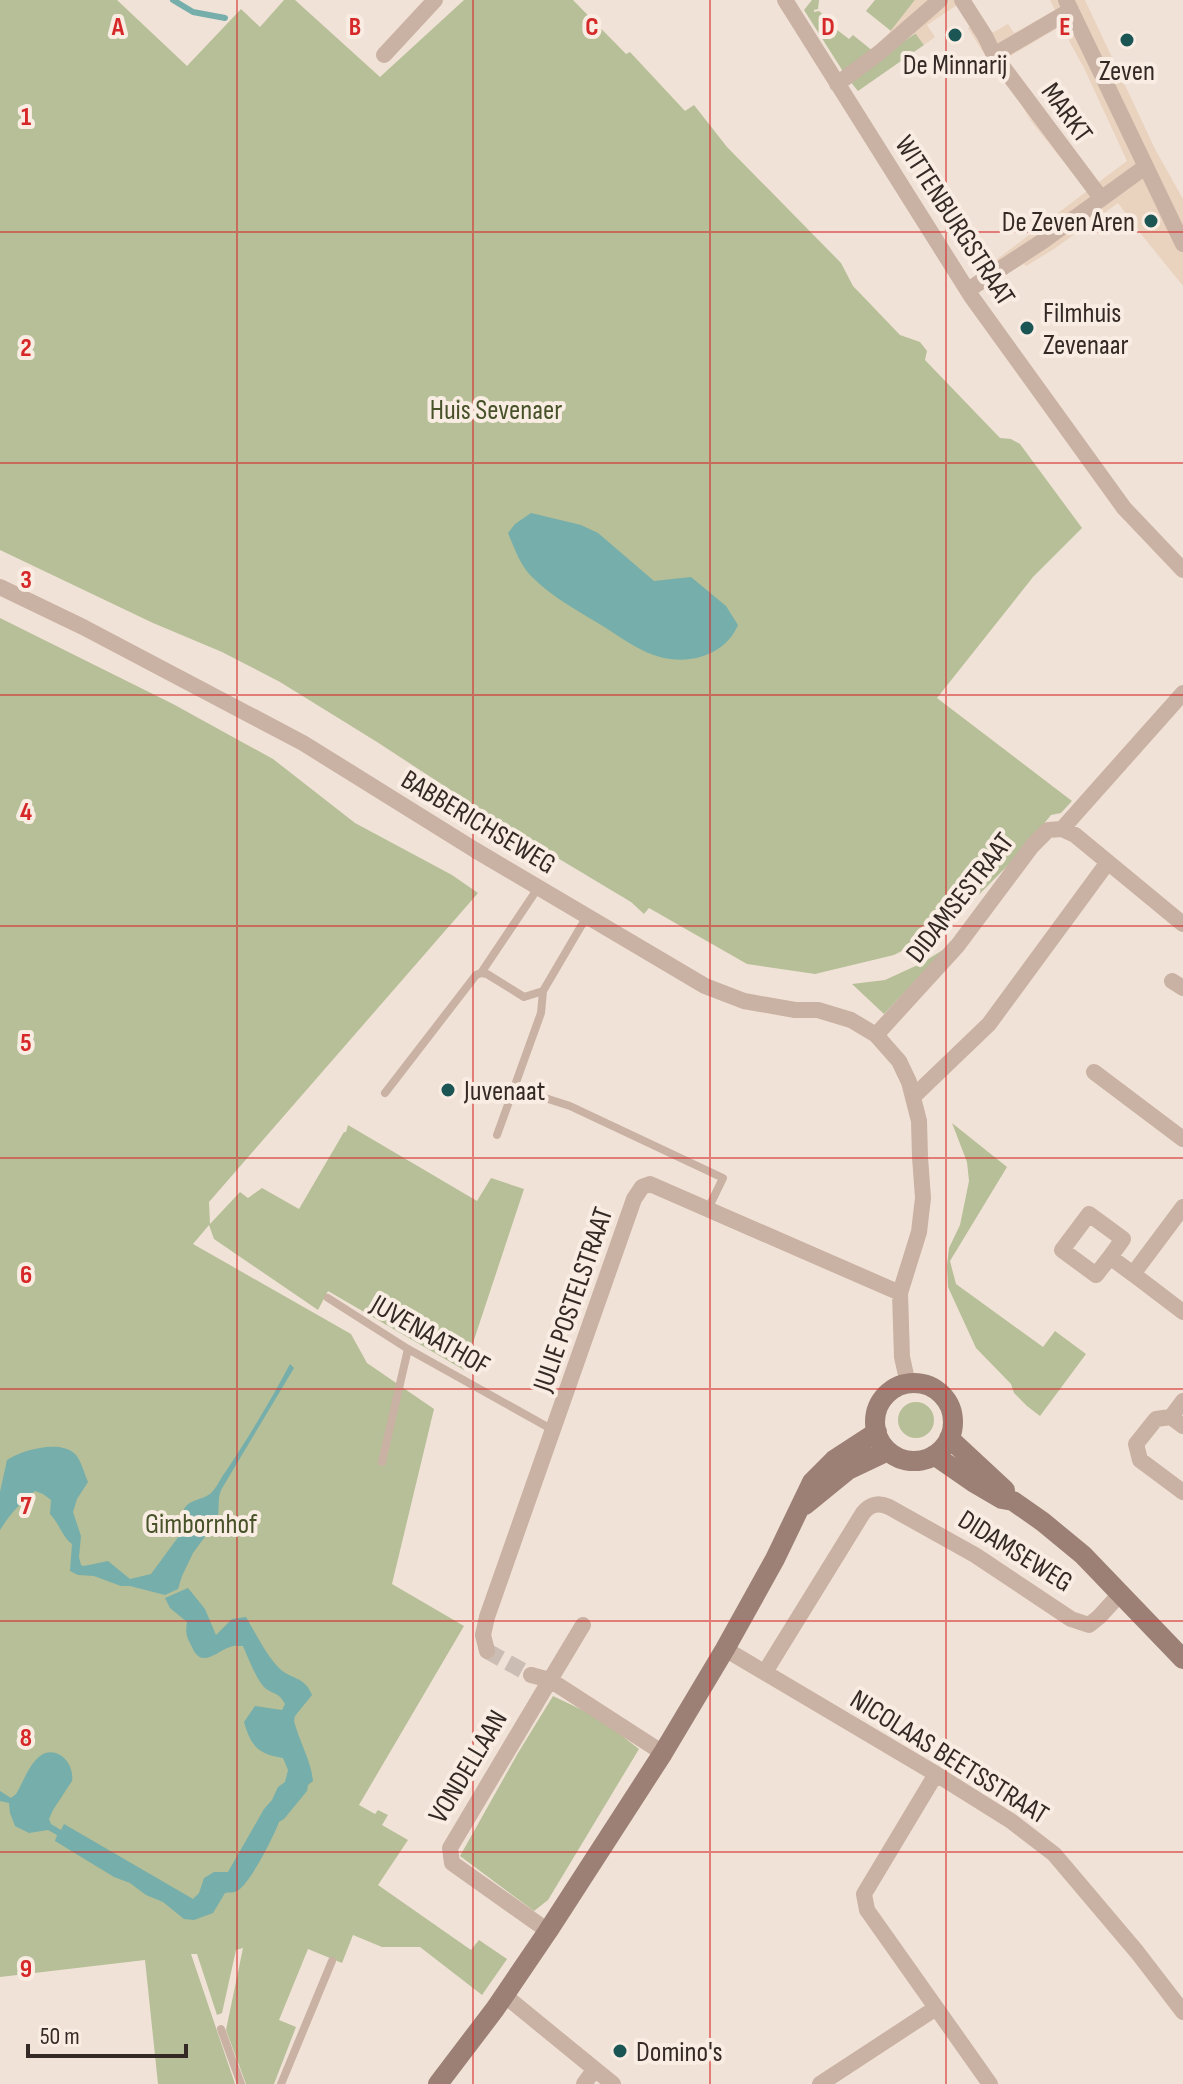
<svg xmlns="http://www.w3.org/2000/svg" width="1183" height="2084" viewBox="0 0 1183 2084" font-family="'Sofia Sans Condensed',sans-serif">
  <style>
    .green { fill: #b6bf97 }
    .plaza { fill: #e9d2be; fill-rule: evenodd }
    .water { fill: #76aeab }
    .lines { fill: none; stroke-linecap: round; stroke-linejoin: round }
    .stream { stroke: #76aeab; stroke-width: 6 }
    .street-tunnel { stroke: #cbbdb3; stroke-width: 16; stroke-dasharray: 16 8; stroke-linecap: butt }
    .lane { stroke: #c9b1a3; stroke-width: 8 }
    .street { stroke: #c9b1a3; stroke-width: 16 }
    .secondary { stroke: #9c8075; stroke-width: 20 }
    .grid { fill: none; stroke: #d62828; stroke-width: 2; stroke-opacity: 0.55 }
    .poi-dot { fill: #1b5554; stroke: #f9ede3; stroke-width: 3 }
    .labels { text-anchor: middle; stroke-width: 8; stroke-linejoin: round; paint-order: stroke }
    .poi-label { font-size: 28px; fill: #342925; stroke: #f9ede3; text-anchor: start }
    .street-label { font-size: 28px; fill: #342925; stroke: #f9ede3 }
    .park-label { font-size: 28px; fill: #475229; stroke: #f9ede3 }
    .grid-label { font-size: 26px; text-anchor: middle; font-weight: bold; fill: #d62828; stroke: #f9ede3; stroke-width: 8; stroke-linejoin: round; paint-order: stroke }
  </style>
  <rect width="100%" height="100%" fill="#f1e2d7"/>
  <path class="green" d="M 0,0 L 117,0 L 187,66 L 241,9 L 260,27 L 284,0 L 295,0 L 380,77 L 464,0 L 573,0 L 626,54 L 630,52 L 685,111 L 694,105 L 727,147 L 841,263 L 853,286 L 900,335 L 920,342 L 927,351 L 925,360 L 1000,438 L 1011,439 L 1020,444 L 1082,528 L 1033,577 L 937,698 L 1072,801 L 1061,813 L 1051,815 L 1020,853 L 946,928 L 894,955 L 815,974 L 747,964 L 649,908 L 644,914 L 631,902 L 521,836 L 377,742 L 280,682 L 222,652 L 153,623 L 0,550 Z
    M 812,0 L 819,0 L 818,9 L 814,10 L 814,12 L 819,11 L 828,19 L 828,23 L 849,39 L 853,35 L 874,52 L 844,73 L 804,10 Z
    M 875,0 L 915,0 L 891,31 L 866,11 Z
    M 916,33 L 924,45 L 858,91 L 849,80 Z
    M 0,618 L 173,704 L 273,759 L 355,823 L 452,875 L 478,893 L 209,1202 L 210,1224 L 240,1192 L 248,1198 L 262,1188 L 299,1209 L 344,1132 L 346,1132 L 348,1125 L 477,1201 L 491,1178 L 524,1189 L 464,1370 L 328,1291 L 318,1310 L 214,1239 L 209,1225 L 193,1244 L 351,1334 L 367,1363 L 434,1409 L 392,1584 L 464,1626 L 359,1805 L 375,1814 L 378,1810 L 388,1815 L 382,1825 L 408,1840 L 378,1885 L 471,1950 L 479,1940 L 507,1959 L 482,1995 L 420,1947 L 382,1947 L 353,1935 L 342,1963 L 308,1949 L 279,2020 L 296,2027 L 274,2084 L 246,2084 L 226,2030 L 243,1948 L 236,1950 L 222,2013 L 217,2015 L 197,1954 L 191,1954 L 235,2084 L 158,2084 L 145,1960 L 0,1977 Z
    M 946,948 L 884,1014 L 852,984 L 885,980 L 922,963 Z
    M 952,1123 L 1007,1167 L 950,1261 L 956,1284 L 1043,1347 L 1055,1331 L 1086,1354 L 1040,1416 L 1027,1406 L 1014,1393 L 1011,1384 L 976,1348 L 948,1287 L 947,1266 L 949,1248 L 960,1225 L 969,1181 L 967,1162 Z
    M898 1420a18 18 0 1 1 36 0a18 18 0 1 1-36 0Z
    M 553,1696 L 599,1718 L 639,1749 L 548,1900 L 534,1911 L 460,1856 L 518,1753 Z"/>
  <path class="plaza" d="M 915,0 L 971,0 L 990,34 L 1008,24 L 1014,33 L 1055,10 L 1050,0 L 1085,0 L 1155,149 L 1183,199 L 1183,286 L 1141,234 L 1118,203 L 1054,249 L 1026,266 L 1024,264 L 1015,269 L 984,289 L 975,276 L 1087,191 L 1031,121 L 1018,99 L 985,55 L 968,28 L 971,26 L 957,5 L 927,25 L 935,37 L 924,45 L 915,33 L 849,80 L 874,52 ZM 1061,26 L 1084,68 L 1127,161 L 1096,184 L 1005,59 Z"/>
  <path class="water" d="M 531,513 L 581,525 L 598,533 L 654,581 L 691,577 L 726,606 L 738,625 C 725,655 691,665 660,657 C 641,652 623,639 606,628 C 580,612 553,598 531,576 C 520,565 514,547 508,533 L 515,524 Z
    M 290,1364 L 294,1368 L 288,1378 L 221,1490 L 219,1497 L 218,1519 L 193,1553 L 182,1576 L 178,1589 L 165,1595 L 130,1586 L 121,1586 L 94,1576 L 78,1575 L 70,1571 L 72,1544 C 63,1538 59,1523 50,1514 L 51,1500 L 43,1494 L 35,1491 C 20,1503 10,1514 0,1530 L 0,1492 L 7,1460 C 23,1450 58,1440 74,1453 C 81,1459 84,1473 88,1482 L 77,1499 L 73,1512 L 81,1536 L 79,1557 L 81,1565 L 84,1566 L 108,1561 L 130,1579 L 151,1574 L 179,1536 C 182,1528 180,1520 183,1512 C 187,1498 204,1501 212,1492 C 218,1486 221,1477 226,1471 C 249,1437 271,1400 290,1364 Z
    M 188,1588 L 205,1609 L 216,1635 L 232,1619 L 246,1617 C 256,1634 265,1653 278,1667 C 290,1680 304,1675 312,1695 L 295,1716 L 294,1721 C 299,1741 311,1760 313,1781 L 308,1785 L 307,1791 L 284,1819 L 279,1822 C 274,1836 250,1884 237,1891 C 234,1893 229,1892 225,1893 L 213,1913 L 194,1920 L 184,1919 L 163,1902 L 146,1895 L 130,1883 L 114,1877 L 55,1841 L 57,1835 L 48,1830 L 29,1833 L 15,1826 L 10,1813 L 9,1803 L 0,1801 L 0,1791 L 11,1798 L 16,1794 C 23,1783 29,1764 40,1756 C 57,1744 75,1764 72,1781 L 53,1810 L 49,1819 L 51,1824 L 61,1830 L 64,1824 L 193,1899 L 199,1893 L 204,1878 L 214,1872 L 228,1872 L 264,1809 L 272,1800 L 278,1787 L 285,1782 L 288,1770 L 283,1758 C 258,1754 251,1746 244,1722 L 255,1706 L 282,1710 L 285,1704 C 279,1692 274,1695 265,1688 C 256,1679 248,1657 243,1646 C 238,1646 235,1645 230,1647 C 216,1652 201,1669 192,1647 C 187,1638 185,1633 187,1622 L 170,1608 L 165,1598 Z"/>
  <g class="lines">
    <path class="stream" d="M 173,0 L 193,12 L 225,18"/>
    <path class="street-tunnel" d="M 487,1651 L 531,1675"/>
    <path class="lane" d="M 481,973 L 538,888
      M 514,1088 L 570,1106 L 723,1178 L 708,1209
      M 385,1093 L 476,975 L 481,973 L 487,974 L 524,997 L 543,991
      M 497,1135 L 541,1013 L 543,991 L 587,916
      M 328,1298 L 408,1349 L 553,1430
      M 382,1462 L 408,1349
      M 221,2029 L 241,2084
      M 281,2084 L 332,1961"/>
    <path class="street" d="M 785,0 L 971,296 L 1124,508 L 1183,570
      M 962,0 L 985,36 L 994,55 L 1101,198
      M 1066,0 L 1183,244
      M 384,55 L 435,0
      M 994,55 L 1071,10
      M 837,84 L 879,53 L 940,0
      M 968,290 L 1043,241 L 1145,167
      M 0,587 L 83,627 L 303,743 L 475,850 L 705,986 L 744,1001 L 795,1010 L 818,1010 L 851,1020 L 876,1035 L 899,1061 L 909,1082 L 919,1121 L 920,1157 L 923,1198 L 919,1232 L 900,1293 L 902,1357 L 908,1384
      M 1062,829 L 1183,693
      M 1172,981 L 1183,988
      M 876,1035 L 958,945 L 1032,846 L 1048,830 L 1062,829 L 1075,835 L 1183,924
      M 1094,1072 L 1183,1139
      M 913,1097 L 989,1024 L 1108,862
      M 1183,1207 L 1133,1274 L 1183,1312
      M 1110,1257 L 1096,1275 L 1062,1250 L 1089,1214 L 1123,1239 L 1110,1257 L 1133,1274
      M 1171,1417 L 1183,1401
      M 1183,1426 L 1171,1417 L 1156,1419 L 1136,1444 L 1140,1460 L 1183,1492
      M 725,1649 L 936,1774 L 1011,1821 L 1054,1854 L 1137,1952 L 1183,2012
      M 487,1651 L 483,1635 L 487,1617 L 634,1199 L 642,1187 L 650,1184 L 900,1293
      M 765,1672 L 863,1513 C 870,1504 879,1502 889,1507 L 975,1555 L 1071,1619 L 1089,1625 L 1099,1617 L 1120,1594
      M 531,1675 L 550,1680 L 583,1625
      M 936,1774 L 864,1894 L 867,1910 L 990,2084
      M 548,1931 L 452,1863 L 450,1848 L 550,1680 L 663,1753
      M 504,1995 L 613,2084
      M 584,2084 L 594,2070
      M 820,2084 L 936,2008"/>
    <path class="secondary" d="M875 1422a39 39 0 1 1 78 0a39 39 0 1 1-78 0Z
      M 949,1438 L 1005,1490
      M 934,1455 L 973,1482 L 1002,1499 L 1013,1501 L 1043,1522 L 1083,1555 L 1183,1659
      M 805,1505 L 848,1470 L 888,1451
      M 438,2084 L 495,2009 L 548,1931 L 663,1753 L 725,1649 L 775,1559 L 812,1482 L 834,1460 L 877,1432"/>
  </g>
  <path class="grid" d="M 237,0 L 237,2084M 473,0 L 473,2084M 710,0 L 710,2084M 946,0 L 946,2084M 0,232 L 1183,232M 0,463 L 1183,463M 0,695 L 1183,695M 0,926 L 1183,926M 0,1158 L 1183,1158M 0,1389 L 1183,1389M 0,1621 L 1183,1621M 0,1852 L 1183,1852"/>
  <g class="poi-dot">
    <circle cx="955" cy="35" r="8"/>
    <circle cx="1127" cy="40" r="8"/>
    <circle cx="1151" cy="221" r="8"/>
    <circle cx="1027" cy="328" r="8"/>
    <circle cx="448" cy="1090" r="8"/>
    <circle cx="620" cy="2051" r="8"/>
  </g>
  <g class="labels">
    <g class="poi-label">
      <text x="955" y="74" text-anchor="middle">De Minnarij</text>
      <text x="1127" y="80" text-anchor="middle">Zeven</text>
      <text x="1135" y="231" text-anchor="end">De Zeven Aren</text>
      <text x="1043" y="322">Filmhuis<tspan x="1043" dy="32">Zevenaar</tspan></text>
      <text x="464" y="1100">Juvenaat</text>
      <text x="636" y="2061">Domino's</text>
    </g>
    <g class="street-label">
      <text transform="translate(1068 112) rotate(54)" y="10">MARKT</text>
      <text transform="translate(956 220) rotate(57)" y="10">WITTENBURGSTRAAT</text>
      <text transform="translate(479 821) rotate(31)" y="10">BABBERICHSEWEG</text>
      <text transform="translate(959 897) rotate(-52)" y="10">DIDAMSESTRAAT</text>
      <text transform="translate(572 1299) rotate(-71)" y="10">JULIE POSTELSTRAAT</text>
      <text transform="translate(431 1334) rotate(30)" y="10">JUVENAATHOF</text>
      <text transform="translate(1016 1550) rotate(32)" y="10">DIDAMSEWEG</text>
      <text transform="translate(950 1756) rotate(32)" y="10">NICOLAAS BEETSSTRAAT</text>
      <text transform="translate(467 1766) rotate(-59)" y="10">VONDELLAAN</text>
    </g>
    <g class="park-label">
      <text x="496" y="419">Huis Sevenaer</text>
      <text x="201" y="1533">Gimbornhof</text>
    </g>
  </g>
  <g class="grid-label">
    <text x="118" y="35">A</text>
    <text x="355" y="35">B</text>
    <text x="592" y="35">C</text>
    <text x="828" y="35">D</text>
    <text x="1065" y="35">E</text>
    <text x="26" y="125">1</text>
    <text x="26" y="356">2</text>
    <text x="26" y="588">3</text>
    <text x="26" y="820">4</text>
    <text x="26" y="1051">5</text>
    <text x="26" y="1283">6</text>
    <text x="26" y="1514">7</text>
    <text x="26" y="1746">8</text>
    <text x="26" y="1977">9</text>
  </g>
  <path d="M28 2044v12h158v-12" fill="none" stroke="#342925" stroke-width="4"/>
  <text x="40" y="2044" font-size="24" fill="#342925" stroke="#f9ede3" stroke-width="6" paint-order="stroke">50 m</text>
</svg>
